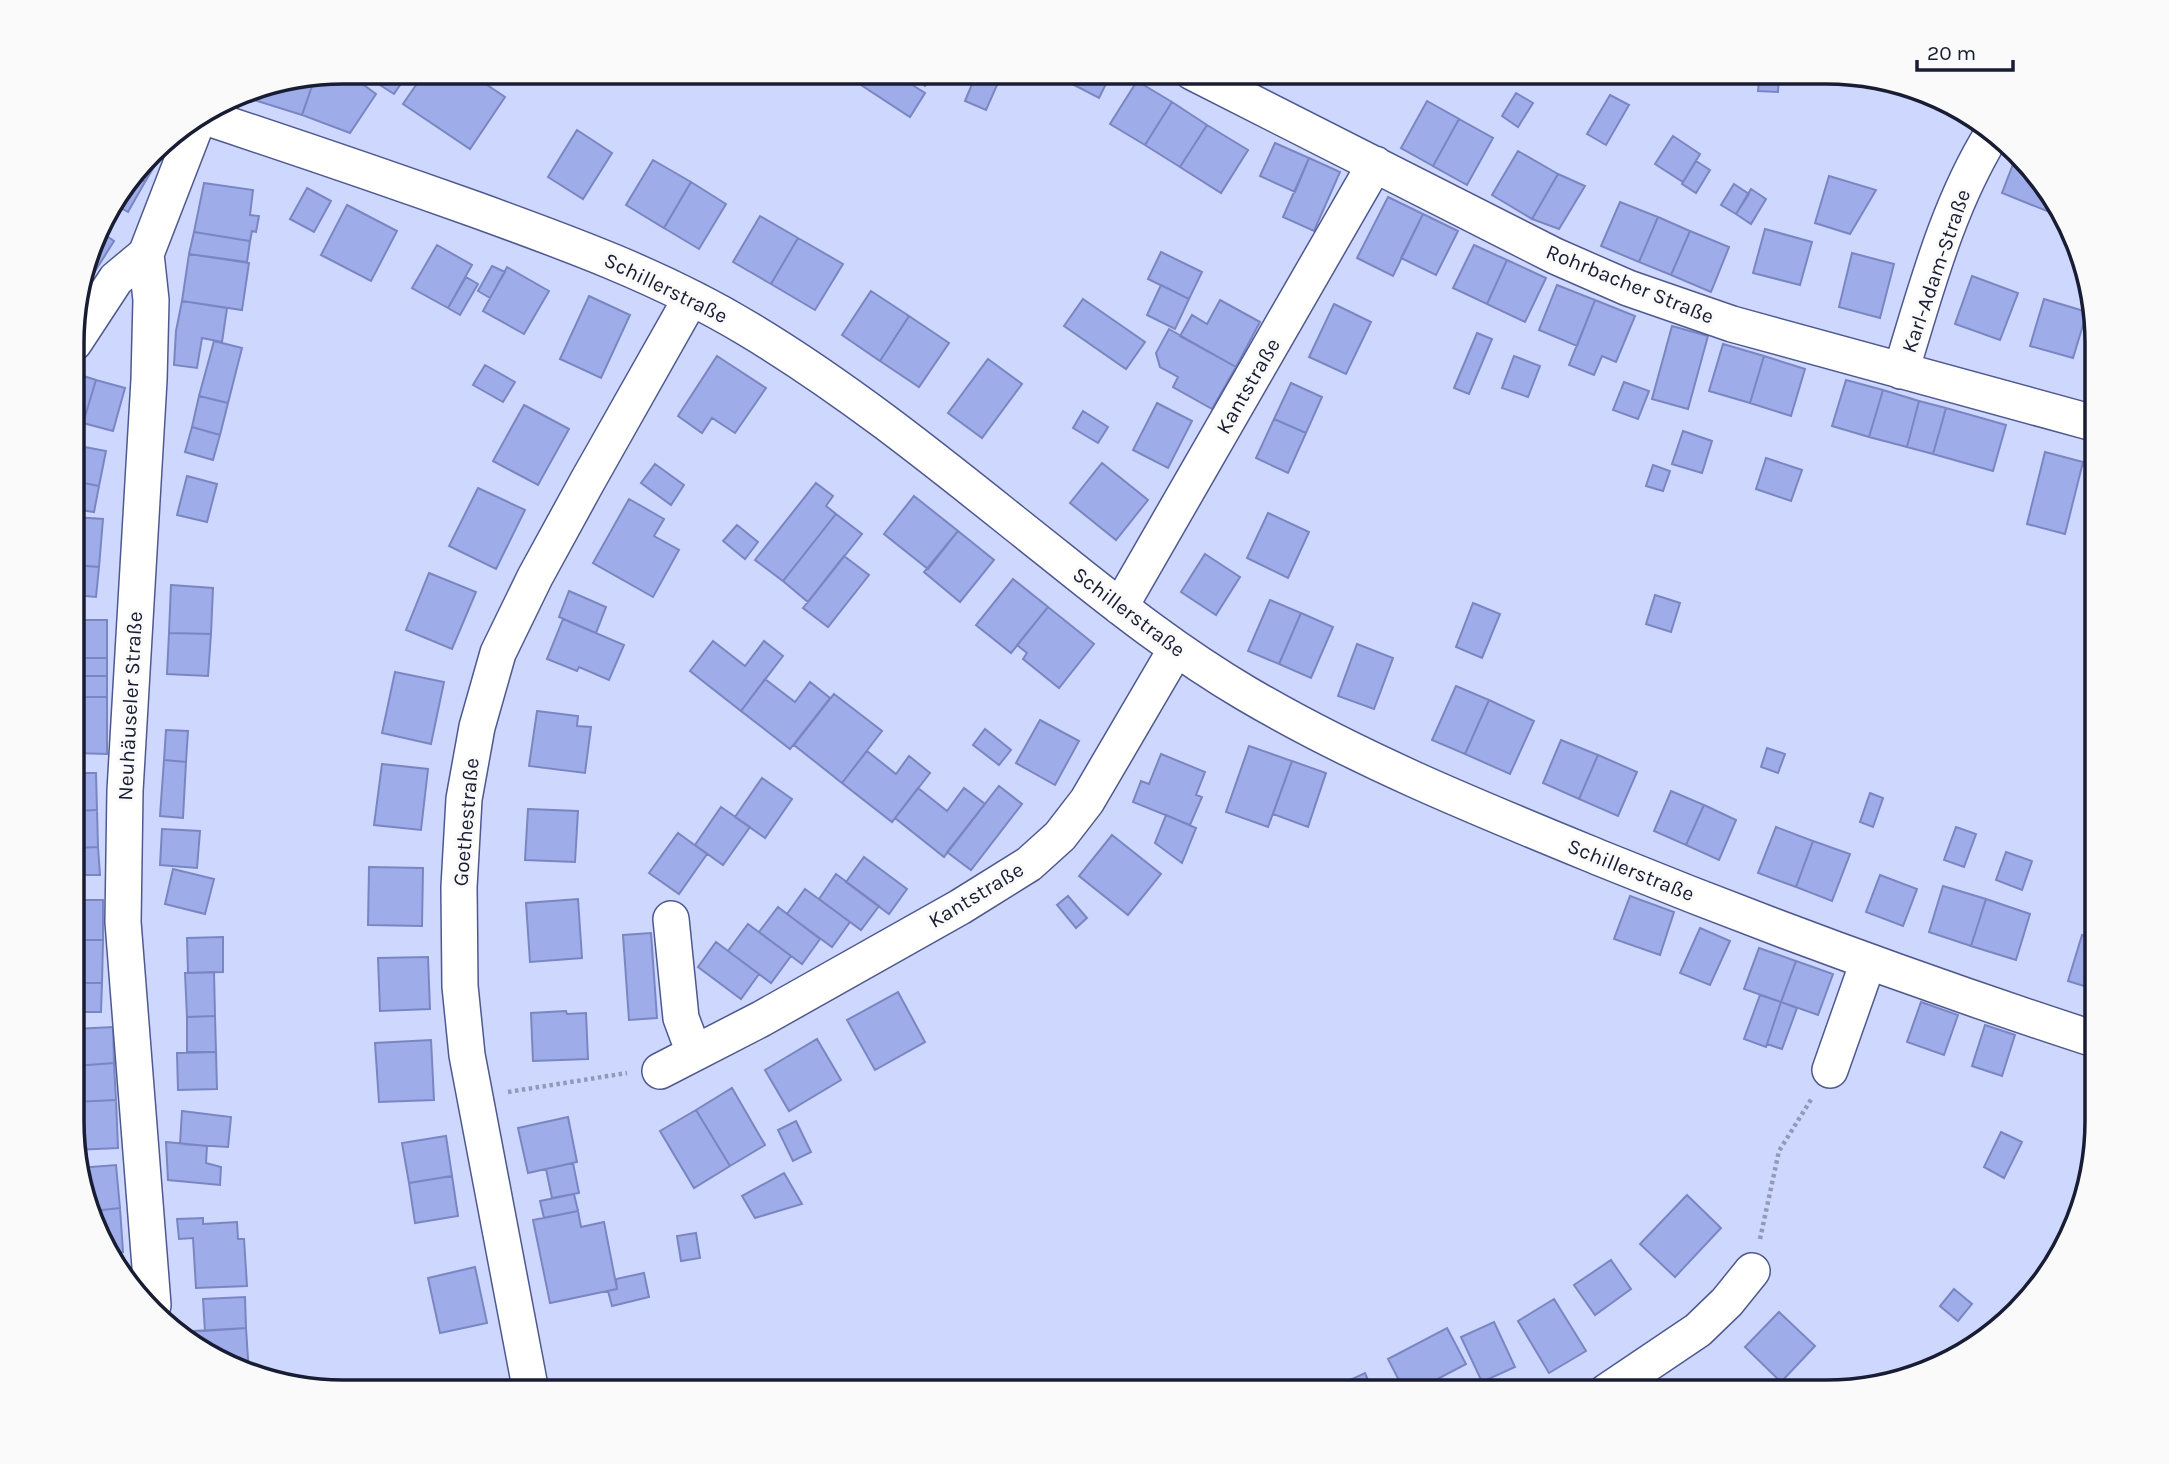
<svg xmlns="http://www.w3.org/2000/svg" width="2169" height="1464" viewBox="0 0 2169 1464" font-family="Karla,sans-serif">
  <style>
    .building { fill: #9facea; stroke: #7a86c1; stroke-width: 2 }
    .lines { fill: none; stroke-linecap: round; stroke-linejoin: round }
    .minor-casing { stroke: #4e5990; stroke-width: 38 }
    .path { stroke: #929abb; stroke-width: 4.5; stroke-dasharray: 3.5 3.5; stroke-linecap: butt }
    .minor { stroke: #fff; stroke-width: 35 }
    .labels { text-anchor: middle; stroke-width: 6; stroke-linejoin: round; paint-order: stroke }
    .street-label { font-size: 21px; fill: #191d34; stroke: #fafafa }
    .rim { fill: none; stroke: #191d34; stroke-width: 3.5 }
  </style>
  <rect width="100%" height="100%" fill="#ced7fe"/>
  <path class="building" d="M 346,72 L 376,94 L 350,133 L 302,115 L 312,86 L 307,84 L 309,79 Z
    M 389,72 L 409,72 L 394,94 L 380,85 Z
    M 425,72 L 468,72 L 505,97 L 470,149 L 403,104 Z
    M 870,72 L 892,72 L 925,93 L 910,117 L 861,85 Z
    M 900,72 L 934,72 L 925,86 Z
    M 977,72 L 991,72 L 1001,76 L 986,110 L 965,101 Z
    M 1049,72 L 1112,72 L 1099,98 Z
    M 1347,72 L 1362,72 L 1358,78 Z
    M 1760,72 L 1779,72 L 1778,92 L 1758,91 Z
    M 309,79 L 307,84 L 312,86 L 302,115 L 254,100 L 249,96 L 250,90 Z
    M 1137,81 L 1172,102 L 1145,145 L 1110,124 Z
    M 1516,93 L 1533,103 L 1518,127 L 1502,116 Z
    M 1610,95 L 1629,105 L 1606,145 L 1587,134 Z
    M 1427,101 L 1459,119 L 1433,166 L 1401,148 Z
    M 1172,102 L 1207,125 L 1180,167 L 1145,145 Z
    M 1459,119 L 1493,138 L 1467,185 L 1433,166 Z
    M 1207,125 L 1248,150 L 1221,193 L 1180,167 Z
    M 577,130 L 612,153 L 583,199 L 548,177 Z
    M 1673,136 L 1700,154 L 1683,182 L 1655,164 Z
    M 162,142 L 167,145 L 145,182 L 135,177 Z
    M 1275,143 L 1309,158 L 1295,192 L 1260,176 Z
    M 1518,151 L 1558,174 L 1532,219 L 1492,195 Z
    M 1309,158 L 1340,172 L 1314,231 L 1283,217 Z
    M 2015,159 L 2052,198 L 2047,211 L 2002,193 Z
    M 653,160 L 691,182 L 664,228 L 626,205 Z
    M 1696,161 L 1710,170 L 1696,193 L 1682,184 Z
    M 1558,174 L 1585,186 L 1559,229 L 1532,219 Z
    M 1829,176 L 1876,190 L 1850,234 L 1815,223 Z
    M 135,177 L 145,182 L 128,212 L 114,204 Z
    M 691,182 L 726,204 L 699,249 L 664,228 Z
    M 204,183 L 253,190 L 250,215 L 259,216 L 256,232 L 252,231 L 250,241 L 194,232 Z
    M 1734,184 L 1749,194 L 1736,214 L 1721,205 Z
    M 307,188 L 331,201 L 314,232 L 290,219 Z
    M 1751,189 L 1766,199 L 1751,224 L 1736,214 Z
    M 1388,197 L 1423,214 L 1393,276 L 1357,258 Z
    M 1620,202 L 1658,217 L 1639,262 L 1601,246 Z
    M 347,205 L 397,231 L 371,281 L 321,255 Z
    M 1423,214 L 1458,231 L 1436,275 L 1401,258 Z
    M 760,216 L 798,238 L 771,284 L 733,262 Z
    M 1658,217 L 1690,231 L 1671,275 L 1639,262 Z
    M 1765,229 L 1812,242 L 1800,285 L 1753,273 Z
    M 98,230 L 114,241 L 82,292 L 79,290 Z
    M 1690,231 L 1729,247 L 1711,292 L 1671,275 Z
    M 194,232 L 250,241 L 247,262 L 189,254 Z
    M 798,238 L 843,264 L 815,310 L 771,284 Z
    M 437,245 L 472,265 L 448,308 L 412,288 Z
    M 1474,245 L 1507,260 L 1487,304 L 1453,288 Z
    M 1161,252 L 1202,272 L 1189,299 L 1148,279 Z
    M 1852,253 L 1894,264 L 1880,318 L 1839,307 Z
    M 189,254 L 249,263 L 242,310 L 182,301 Z
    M 1507,260 L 1546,278 L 1525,322 L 1487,304 Z
    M 492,266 L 505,272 L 490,298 L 478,291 Z
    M 507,267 L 549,291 L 524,334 L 483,311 Z
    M 1972,276 L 2018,293 L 2000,340 L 1955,324 Z
    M 466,277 L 478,284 L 460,315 L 448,308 Z
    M 1161,285 L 1189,299 L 1175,329 L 1147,315 Z
    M 1557,285 L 1595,300 L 1577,346 L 1539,330 Z
    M 871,291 L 909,316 L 880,361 L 842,335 Z
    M 589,296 L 630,315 L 601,378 L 560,359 Z
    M 1083,299 L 1145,342 L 1126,369 L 1064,326 Z
    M 2044,299 L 2087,312 L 2073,358 L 2030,346 Z
    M 1220,300 L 1260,322 L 1236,367 L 1180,336 L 1192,315 L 1207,324 Z
    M 1595,300 L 1635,316 L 1616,362 L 1602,356 L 1594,375 L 1569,365 Z
    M 182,301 L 227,308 L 222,342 L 202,338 L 197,368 L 174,365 L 176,331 Z
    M 1334,304 L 1371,322 L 1346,374 L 1309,357 Z
    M 909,316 L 949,343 L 919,387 L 880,361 Z
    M 1672,326 L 1708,336 L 1688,409 L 1652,399 Z
    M 1169,329 L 1236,367 L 1212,409 L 1173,387 L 1178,377 L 1160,367 L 1156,353 Z
    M 1477,333 L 1492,339 L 1469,394 L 1454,388 Z
    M 214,341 L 242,348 L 228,403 L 199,396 Z
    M 1723,344 L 1764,356 L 1750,403 L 1709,391 Z
    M 717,356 L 766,388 L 735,433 L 712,418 L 702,433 L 678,416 Z
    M 1514,356 L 1540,366 L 1528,397 L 1502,388 Z
    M 1764,356 L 1805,369 L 1791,416 L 1750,403 Z
    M 988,359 L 1022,384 L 982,438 L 948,413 Z
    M 485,365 L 515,382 L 503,402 L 473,385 Z
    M 74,373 L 96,380 L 83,423 L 74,420 Z
    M 96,380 L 125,388 L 113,431 L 83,423 Z
    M 1846,380 L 1883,390 L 1869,437 L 1832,426 Z
    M 1624,382 L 1649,391 L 1638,419 L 1613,410 Z
    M 1291,383 L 1322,397 L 1306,433 L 1274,419 Z
    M 1883,390 L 1919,401 L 1907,447 L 1869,437 Z
    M 199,396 L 228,403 L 220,435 L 192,427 Z
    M 1919,401 L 1946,408 L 1933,454 L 1907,447 Z
    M 1157,403 L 1192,421 L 1168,468 L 1133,450 Z
    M 524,405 L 569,429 L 538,485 L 493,461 Z
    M 1946,408 L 2006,425 L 1993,471 L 1933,454 Z
    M 1083,411 L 1108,427 L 1098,443 L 1073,428 Z
    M 1274,419 L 1306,433 L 1288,473 L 1256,458 Z
    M 192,427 L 220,435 L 213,460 L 185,452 Z
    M 1683,431 L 1712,441 L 1702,473 L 1672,464 Z
    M 74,445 L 106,451 L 99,486 L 74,481 Z
    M 2045,452 L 2083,462 L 2065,534 L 2027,524 Z
    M 1766,458 L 1802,470 L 1791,501 L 1756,489 Z
    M 1102,463 L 1148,500 L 1116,540 L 1070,503 Z
    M 655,464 L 684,485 L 671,505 L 641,483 Z
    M 1653,465 L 1670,471 L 1663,491 L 1646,486 Z
    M 187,476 L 217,484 L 207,522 L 177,515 Z
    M 74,481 L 99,486 L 94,512 L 74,509 Z
    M 816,483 L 833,496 L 826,506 L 836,514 L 783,581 L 755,560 Z
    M 478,488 L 525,510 L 496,569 L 449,546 Z
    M 914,496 L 958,531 L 928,569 L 884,534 Z
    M 629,499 L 664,519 L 654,536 L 679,550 L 653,597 L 593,563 Z
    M 1268,513 L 1309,532 L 1288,578 L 1247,558 Z
    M 836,514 L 862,534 L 808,602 L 783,581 Z
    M 74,517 L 103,519 L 99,567 L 74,565 Z
    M 737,525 L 758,542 L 745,559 L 723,541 Z
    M 958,531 L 994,560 L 960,602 L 924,572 Z
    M 1205,554 L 1240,577 L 1216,615 L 1181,592 Z
    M 844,556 L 869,575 L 828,627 L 803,608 Z
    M 74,565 L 99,567 L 96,597 L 74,595 Z
    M 429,573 L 476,592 L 452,649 L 406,630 Z
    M 1013,579 L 1048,607 L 1011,653 L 976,625 Z
    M 171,585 L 213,588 L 211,634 L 169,633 Z
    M 569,591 L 606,607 L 596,633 L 559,617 Z
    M 1655,595 L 1680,603 L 1671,632 L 1646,624 Z
    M 1270,600 L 1301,613 L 1279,664 L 1248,651 Z
    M 1473,603 L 1500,614 L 1482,658 L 1456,647 Z
    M 1048,607 L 1094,644 L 1059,688 L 1023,659 L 1027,653 L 1017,645 Z
    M 1301,613 L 1333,627 L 1311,678 L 1279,664 Z
    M 563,619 L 624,645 L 609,680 L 579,667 L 577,671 L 547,659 Z
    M 74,620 L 107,620 L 107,658 L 74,658 Z
    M 169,633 L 211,634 L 208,676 L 167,674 Z
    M 713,641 L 745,666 L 764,641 L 783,656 L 741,711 L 690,671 Z
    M 1357,644 L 1393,658 L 1374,709 L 1338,696 Z
    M 74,658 L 107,658 L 107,676 L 74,676 Z
    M 395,672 L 444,682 L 431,744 L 382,733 Z
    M 74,676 L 107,676 L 107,697 L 74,697 Z
    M 765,679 L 795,702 L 810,682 L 830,698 L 790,749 L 741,711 Z
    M 1456,686 L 1489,700 L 1465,754 L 1432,740 Z
    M 834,694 L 882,731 L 842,783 L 794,745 Z
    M 74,697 L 107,697 L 107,754 L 74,753 Z
    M 1489,700 L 1534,721 L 1510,774 L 1465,754 Z
    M 537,711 L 578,716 L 577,726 L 591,727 L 585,773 L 529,766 Z
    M 1040,720 L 1079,741 L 1055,785 L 1016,763 Z
    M 985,729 L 1011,750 L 999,765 L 973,745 Z
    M 166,730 L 188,731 L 186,762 L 164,760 Z
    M 1561,740 L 1598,755 L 1579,799 L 1543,783 Z
    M 1249,746 L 1292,761 L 1268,827 L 1226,812 Z
    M 1767,748 L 1785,754 L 1778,773 L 1761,767 Z
    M 867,751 L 896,774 L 909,756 L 930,773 L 892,822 L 842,783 Z
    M 1161,754 L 1205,772 L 1196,795 L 1202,797 L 1190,825 L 1133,802 L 1141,781 L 1149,784 Z
    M 1598,755 L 1637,772 L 1618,816 L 1579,799 Z
    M 164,760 L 186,762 L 183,818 L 160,816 Z
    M 1292,761 L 1326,773 L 1308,827 L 1273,814 Z
    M 382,764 L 428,769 L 421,830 L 374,825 Z
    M 74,773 L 96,773 L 97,810 L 75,811 Z
    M 762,778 L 792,799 L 765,838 L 735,817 Z
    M 999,786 L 1022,804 L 971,870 L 947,852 Z
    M 918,788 L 947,811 L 964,788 L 985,804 L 944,857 L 895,818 Z
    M 1671,791 L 1704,805 L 1686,845 L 1654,831 Z
    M 1870,793 L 1883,798 L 1873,827 L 1860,822 Z
    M 1704,805 L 1736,820 L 1719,860 L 1686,845 Z
    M 721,807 L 750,827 L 723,865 L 695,845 Z
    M 528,809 L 578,811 L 575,862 L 525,860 Z
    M 97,810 L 98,847 L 76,848 L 75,811 Z
    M 1166,815 L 1196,828 L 1182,863 L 1155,843 Z
    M 1776,827 L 1813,841 L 1796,887 L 1758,873 Z
    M 1956,827 L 1976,834 L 1964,867 L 1944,860 Z
    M 162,829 L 200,831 L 197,868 L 160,865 Z
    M 678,833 L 707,854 L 679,894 L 649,873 Z
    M 1112,835 L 1161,874 L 1128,915 L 1079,876 Z
    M 1813,841 L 1850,854 L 1832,901 L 1796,887 Z
    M 98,847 L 100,875 L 77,875 L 76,848 Z
    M 2006,852 L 2032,861 L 2022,890 L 1996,880 Z
    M 864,857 L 907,889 L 889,914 L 846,882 Z
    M 369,867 L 423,868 L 422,926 L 368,925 Z
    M 173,869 L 214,879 L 205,914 L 165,904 Z
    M 836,874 L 879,906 L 861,930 L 819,899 Z
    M 1880,875 L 1917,889 L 1903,926 L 1866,912 Z
    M 1943,886 L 1986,899 L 1971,946 L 1929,932 Z
    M 805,889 L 850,922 L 832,947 L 787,914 Z
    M 1068,896 L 1087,918 L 1076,928 L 1057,905 Z
    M 1630,896 L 1674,912 L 1660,955 L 1614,939 Z
    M 578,899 L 582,958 L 530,962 L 526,903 Z
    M 1986,899 L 2030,914 L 2016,960 L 1971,946 Z
    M 74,900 L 103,900 L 103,940 L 74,940 Z
    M 778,907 L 820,939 L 802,964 L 759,932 Z
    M 748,924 L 791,956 L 771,983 L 728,951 Z
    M 1700,928 L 1730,941 L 1710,985 L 1680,973 Z
    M 651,933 L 657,1018 L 629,1020 L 623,935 Z
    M 2082,935 L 2097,940 L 2097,990 L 2068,981 Z
    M 223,937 L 223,972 L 188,973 L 187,938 Z
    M 74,940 L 103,940 L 102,983 L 74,983 Z
    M 716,942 L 759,974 L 741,999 L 698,967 Z
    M 1759,948 L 1796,961 L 1781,1002 L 1744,989 Z
    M 428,957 L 430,1009 L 380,1011 L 378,958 Z
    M 1796,961 L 1833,974 L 1818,1015 L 1781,1002 Z
    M 214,972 L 215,1016 L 187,1017 L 185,973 Z
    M 74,983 L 102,983 L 101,1012 L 74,1012 Z
    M 898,992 L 925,1042 L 875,1070 L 847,1020 Z
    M 1760,995 L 1781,1002 L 1766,1047 L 1744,1039 Z
    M 1781,1002 L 1797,1008 L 1782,1049 L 1767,1044 Z
    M 1921,1002 L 1958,1015 L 1944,1055 L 1907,1042 Z
    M 566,1011 L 567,1014 L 586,1013 L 588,1059 L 533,1061 L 531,1013 Z
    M 215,1016 L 216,1052 L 187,1052 L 187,1017 Z
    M 1985,1025 L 2015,1035 L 2002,1076 L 1972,1066 Z
    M 113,1027 L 114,1063 L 74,1066 L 74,1029 Z
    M 817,1039 L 841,1080 L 789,1111 L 765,1070 Z
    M 431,1040 L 434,1100 L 379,1102 L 375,1043 Z
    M 216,1052 L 217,1089 L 178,1090 L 177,1053 Z
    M 114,1063 L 116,1100 L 74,1102 L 74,1066 Z
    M 732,1088 L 765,1145 L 730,1166 L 696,1110 Z
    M 116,1100 L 118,1148 L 74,1150 L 74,1102 Z
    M 696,1110 L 730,1166 L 694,1188 L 660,1131 Z
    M 182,1111 L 231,1117 L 228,1147 L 180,1144 Z
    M 568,1117 L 577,1162 L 528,1173 L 518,1128 Z
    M 796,1121 L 811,1152 L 793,1161 L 778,1130 Z
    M 2001,1132 L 2022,1142 L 2004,1178 L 1984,1167 Z
    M 446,1136 L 452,1176 L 409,1183 L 402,1143 Z
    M 166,1142 L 207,1146 L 206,1163 L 221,1167 L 220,1185 L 168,1180 Z
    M 573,1163 L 579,1193 L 552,1198 L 546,1169 Z
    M 116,1165 L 120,1208 L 93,1211 L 79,1168 Z
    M 784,1173 L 802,1204 L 755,1218 L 742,1196 Z
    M 452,1176 L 458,1216 L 415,1223 L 409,1183 Z
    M 574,1194 L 578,1211 L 544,1218 L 540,1201 Z
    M 1687,1195 L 1721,1228 L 1675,1277 L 1640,1244 Z
    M 120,1208 L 123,1252 L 107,1253 L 93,1211 Z
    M 578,1211 L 581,1227 L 604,1222 L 617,1289 L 550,1303 L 533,1220 Z
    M 203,1218 L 203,1224 L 237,1222 L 238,1239 L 244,1239 L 247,1286 L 196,1288 L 193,1238 L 179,1239 L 177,1219 Z
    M 696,1233 L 700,1258 L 681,1261 L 677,1236 Z
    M 1611,1260 L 1631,1289 L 1595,1315 L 1574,1285 Z
    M 475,1267 L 487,1323 L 440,1333 L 428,1278 Z
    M 644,1273 L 649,1297 L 612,1306 L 608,1291 L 617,1289 L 616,1279 Z
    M 1954,1289 L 1972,1304 L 1958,1321 L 1940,1306 Z
    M 245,1297 L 246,1328 L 205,1331 L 203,1299 Z
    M 1554,1299 L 1586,1351 L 1549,1373 L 1518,1321 Z
    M 1779,1312 L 1815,1346 L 1781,1382 L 1745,1347 Z
    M 1494,1322 L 1515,1367 L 1482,1382 L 1461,1337 Z
    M 246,1328 L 249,1374 L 195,1348 L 194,1331 Z
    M 1447,1328 L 1466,1364 L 1413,1392 L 1405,1392 L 1388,1359 Z
    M 1981,1332 L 1984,1335 L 1965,1353 L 1964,1352 Z
    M 1365,1373 L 1373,1392 L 1324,1392 Z"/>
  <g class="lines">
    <defs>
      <path id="minor" d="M 1192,72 L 1555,256 L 1628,288 L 1732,324 L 2097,424
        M 202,116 C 293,146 384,177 474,209 C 568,243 662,277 748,329 C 858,395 956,477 1057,557 C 1118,606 1179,654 1247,694 C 1361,761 1483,810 1605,860 C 1767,926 1931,986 2097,1040
        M 74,343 L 116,279 L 146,254
        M 1901,371 C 1926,290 1947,207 1992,134
        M 1120,607 L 1375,164
        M 671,919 L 681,1018 L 694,1053
        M 1830,1070 L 1868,962
        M 660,1071 L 761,1019 L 960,907 L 1029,864 L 1060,836 L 1087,801 L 1176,649
        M 153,1305 L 123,922 L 125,791 L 149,380 L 151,300 L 146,254 L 199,117
        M 531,1392 L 467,1055 L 460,986 L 459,887 L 464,799 L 477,727 L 498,653 L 535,577 L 587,482 L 691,298
        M 1606,1392 L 1698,1330 L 1727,1302 L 1752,1271"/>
    </defs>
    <use href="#minor" class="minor-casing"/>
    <path class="path" d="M 508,1092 L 627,1073
      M 1760,1239 L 1779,1151 L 1812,1098"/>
    <use href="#minor" class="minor"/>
  </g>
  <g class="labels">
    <g class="street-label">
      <text transform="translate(1936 271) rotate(-71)" y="7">Karl-Adam-Straße</text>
      <text transform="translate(1630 284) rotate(22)" y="7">Rohrbacher Straße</text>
      <text transform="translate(666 288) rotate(26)" y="7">Schillerstraße</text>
      <text transform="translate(1248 386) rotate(-60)" y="7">Kantstraße</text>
      <text transform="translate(1129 612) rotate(37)" y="7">Schillerstraße</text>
      <text transform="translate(130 706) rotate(-87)" y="7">Neuhäuseler Straße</text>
      <text transform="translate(466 822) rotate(-85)" y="7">Goethestraße</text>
      <text transform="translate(1631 870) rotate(22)" y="7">Schillerstraße</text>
      <text transform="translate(976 895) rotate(-31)" y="7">Kantstraße</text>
    </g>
  </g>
  <path d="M0 0H2169V1464H0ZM343 84H1826A259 259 0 0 1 2085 343V1121A259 259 0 0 1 1826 1380H343A259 259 0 0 1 84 1121V343A259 259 0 0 1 343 84Z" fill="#fafafa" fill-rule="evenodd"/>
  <path class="rim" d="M343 84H1826A259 259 0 0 1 2085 343V1121A259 259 0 0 1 1826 1380H343A259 259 0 0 1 84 1121V343A259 259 0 0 1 343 84Z"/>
  <path d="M1917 60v10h96v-10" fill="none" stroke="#191d34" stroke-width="3.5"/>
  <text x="1927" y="60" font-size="21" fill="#191d34" stroke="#fafafa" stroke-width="5" paint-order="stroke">20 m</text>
</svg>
